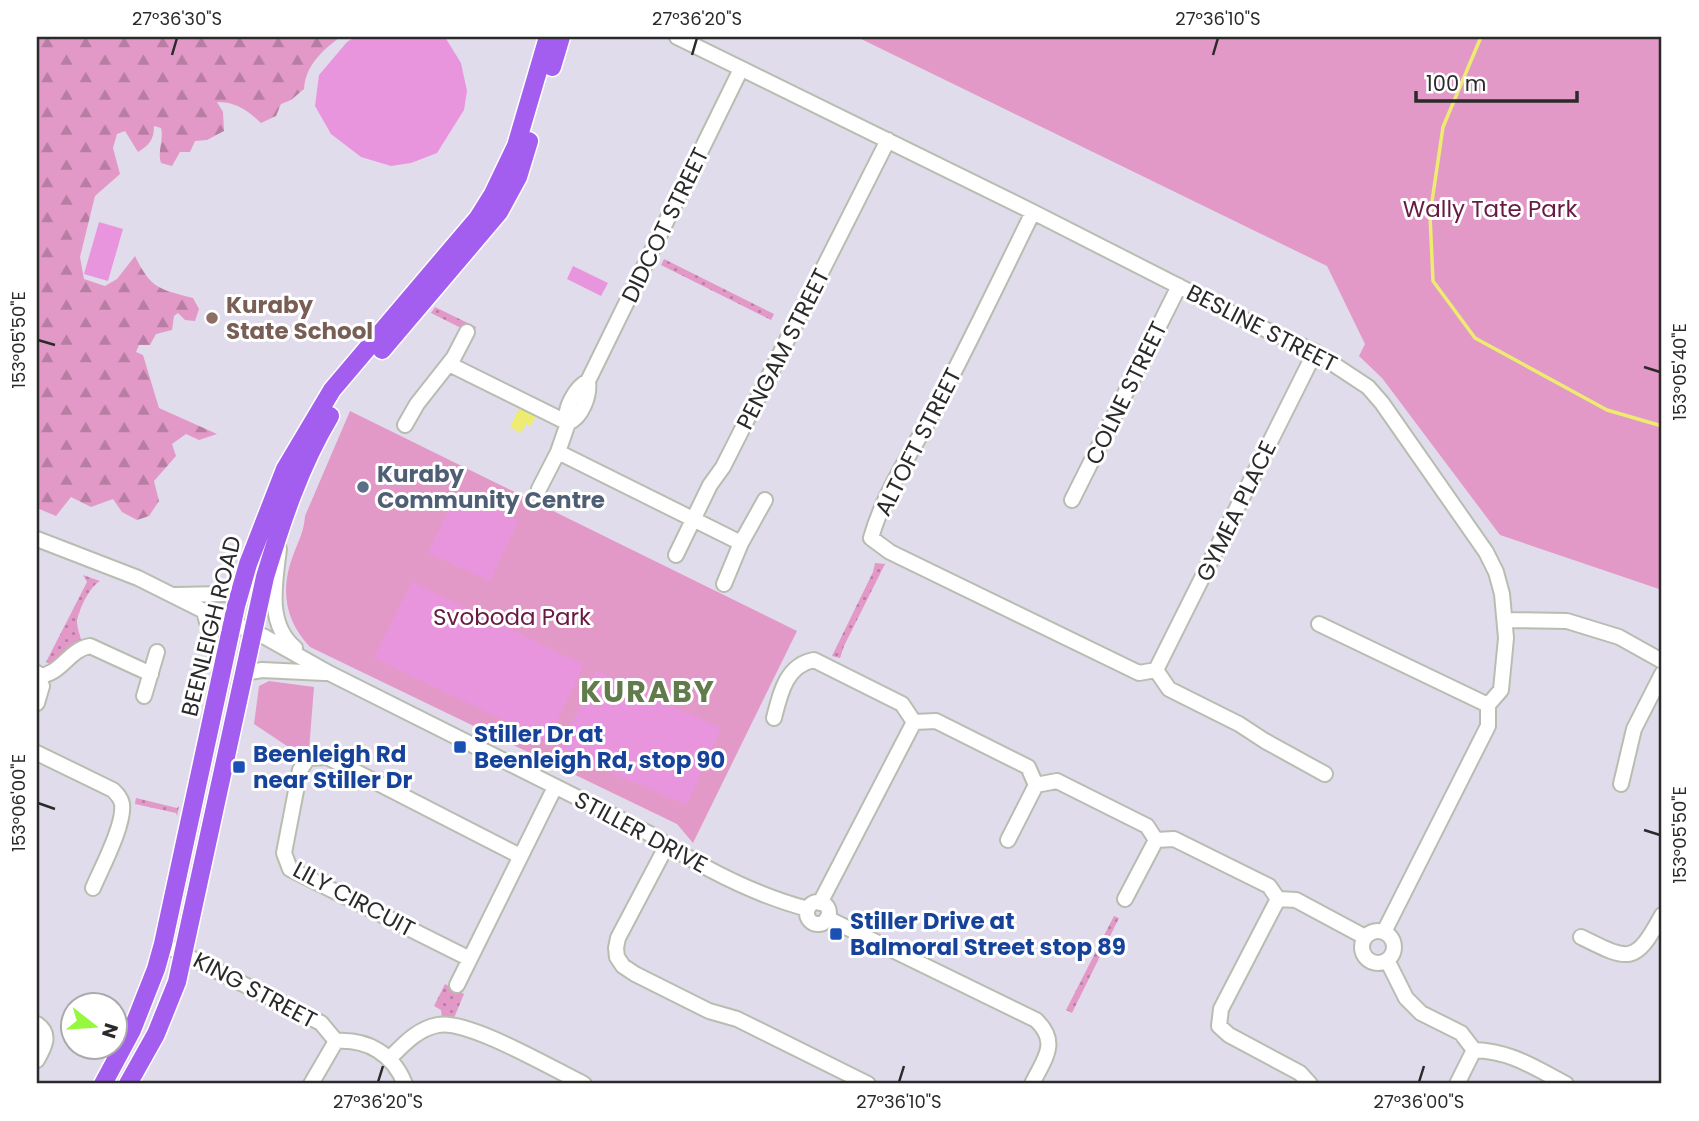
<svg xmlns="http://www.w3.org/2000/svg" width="1699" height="1121" viewBox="0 0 1699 1121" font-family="Poppins,sans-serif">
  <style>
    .grass { fill: url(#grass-dots) }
    .forest { fill: url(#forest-firs) }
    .park { fill: #e299c7 }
    .pitch { fill: #e995de }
    .water { fill: #edeb70 }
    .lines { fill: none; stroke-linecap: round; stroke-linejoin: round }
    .stream { stroke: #edeb70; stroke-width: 3.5 }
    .minor-casing { stroke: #b7beb0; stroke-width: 18 }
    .major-casing { stroke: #fff; stroke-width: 21 }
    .minor { stroke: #fff; stroke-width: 14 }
    .major { stroke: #a45eef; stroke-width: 18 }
    .ticks { fill: none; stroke: #2a2a2a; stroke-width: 2.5 }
    .education-dot { fill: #8d6e63; stroke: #fff; stroke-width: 2.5 }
    .service-dot { fill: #5c6f8a; stroke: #fff; stroke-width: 2.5 }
    .transit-dot { fill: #1a4fb4; stroke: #fff; stroke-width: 2.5 }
    .labels { text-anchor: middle; stroke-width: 6; stroke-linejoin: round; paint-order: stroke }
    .park-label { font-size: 23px; fill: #671b40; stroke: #fff }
    .street-label { font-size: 23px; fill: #2a2a2a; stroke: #fff }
    .education-label { font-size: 23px; font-weight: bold; fill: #785e54; stroke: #fff; text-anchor: start }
    .service-label { font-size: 23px; font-weight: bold; fill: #4e5e75; stroke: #fff; text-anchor: start }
    .transit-label { font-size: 23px; font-weight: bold; fill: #164399; stroke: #fff; text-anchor: start }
    .district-label { font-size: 30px; font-weight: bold; letter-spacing: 2px; fill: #617b4b; stroke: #fff }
    .neatline { fill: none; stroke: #2a2a2a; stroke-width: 2.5 }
    .ticks-label { font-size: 18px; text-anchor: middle; fill: #2a2a2a }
  </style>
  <defs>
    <pattern id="grass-dots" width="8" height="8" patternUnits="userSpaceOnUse" patternTransform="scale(1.75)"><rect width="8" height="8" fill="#e299c7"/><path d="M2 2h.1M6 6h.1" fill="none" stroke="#b77da2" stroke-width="1.8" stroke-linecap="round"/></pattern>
    <pattern id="forest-firs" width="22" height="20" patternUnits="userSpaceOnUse" patternTransform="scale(1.75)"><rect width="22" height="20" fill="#e299c7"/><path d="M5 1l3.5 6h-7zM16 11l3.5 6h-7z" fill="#b77da2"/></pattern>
  </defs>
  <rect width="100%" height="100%" fill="#e1dcec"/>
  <path class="grass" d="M 664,259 L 774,314 L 771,320 L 661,265 Z
    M 435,307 L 476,327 L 473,334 L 431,313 Z
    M 875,563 L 885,564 L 844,646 L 840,658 L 832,656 L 873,572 Z
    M 83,575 L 100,581 C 90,586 78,611 77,622 C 77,628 80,634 81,640 L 69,647 L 53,666 L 46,662 L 87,582 Z
    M 136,798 L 177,808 L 179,806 L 177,816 L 176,813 L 135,804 Z
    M 1114,916 L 1119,918 L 1072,1013 L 1066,1010 Z
    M 445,984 L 464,994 L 454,1018 L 442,1018 L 441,1010 L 434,1006 Z"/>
  <path class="forest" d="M 37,37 L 340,37 C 321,52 306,65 304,89 L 291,100 L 281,104 L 276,116 L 261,123 C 247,110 236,102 217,102 L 223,112 L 224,131 L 207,140 L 195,141 L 190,152 L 180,152 L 172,166 L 161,163 C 157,151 164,141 161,128 L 154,126 C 154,140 149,145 138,152 L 125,131 L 117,134 L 113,148 L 120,174 L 95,196 L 80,257 L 84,279 L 105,286 L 117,279 L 135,256 C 151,289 159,289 193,298 L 199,309 L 195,321 L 185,320 L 178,313 L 174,316 L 172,330 L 156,334 L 150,345 L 139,345 L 136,352 L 143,355 L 159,408 L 217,434 L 199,440 L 186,434 L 172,444 L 176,456 L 154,481 L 159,501 L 149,516 L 137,520 L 122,512 L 113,499 L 91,507 L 71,497 L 56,516 L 37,508 Z"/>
  <path class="park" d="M 857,37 L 1662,37 L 1662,590 L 1500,535 L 1382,378 L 1359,356 L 1365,344 L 1327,266 Z
    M 350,411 L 797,631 L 693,843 L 677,824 L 310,647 C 284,620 280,588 294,553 C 299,540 304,531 305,516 Z
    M 269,681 L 314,687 L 309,750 L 302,756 L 254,724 L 259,686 Z"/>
  <path class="pitch" d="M 355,37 L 445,37 L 461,63 L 467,91 L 464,110 L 437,153 L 411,163 L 391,166 L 361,157 L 331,134 L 315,106 L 319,75 L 347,42 Z
    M 99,222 L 123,229 L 108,281 L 84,274 Z
    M 573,266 L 608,283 L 601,296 L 567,279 Z
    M 457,492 L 519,520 L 490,581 L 428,553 Z
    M 412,582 L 584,665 L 547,741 L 374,658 Z
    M 596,671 L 721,728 L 687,805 L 560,751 Z"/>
  <path class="water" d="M 520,407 L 536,415 L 531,426 L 526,424 L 521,433 L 510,427 Z"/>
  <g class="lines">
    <path class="stream" d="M 1481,37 L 1443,127 L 1430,215 L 1433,281 L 1475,338 L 1607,410 L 1662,426"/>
    <defs>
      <path id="minor" d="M 677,37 L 1033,212 L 1247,321 L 1315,352 L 1368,387 L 1382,403 L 1486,552 L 1496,572 L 1502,594 L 1506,638 L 1501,690 L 1488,705 L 1488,726 L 1384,932
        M 1033,212 C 1002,275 972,338 940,399 C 917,445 885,488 871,538 L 890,552 L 1139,673 L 1156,670
        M 449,364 L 568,423
        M 568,423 C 582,417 590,396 588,381 L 741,69
        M 405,425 L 417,404 L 454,357 L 467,332
        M 558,452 L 741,543
        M 539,489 L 558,452 L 568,423 C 562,410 576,387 588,381
        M 1072,500 L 1179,286
        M 37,539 L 138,578 L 204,611 L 265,637 L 329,673 L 650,834 C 699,866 751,894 808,909
        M 279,549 C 275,583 266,624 295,648
        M 676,555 L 710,485 L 723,467 L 888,140
        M 724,584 L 741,543 L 765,500
        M 175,595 L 224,594 L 242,586
        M 204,611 L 221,676
        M 1505,620 L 1567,621 L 1619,637 L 1662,661
        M 1319,624 L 1488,705
        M 1156,670 L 1315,352
        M 1156,670 L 1169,689 L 1239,724 L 1265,741 L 1325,774
        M 37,673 L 42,686 L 37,703
        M 244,673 L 262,670 L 324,673
        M 39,676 C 62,674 68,650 90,646 L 151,674
        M 144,696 L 157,652
        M 774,718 C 780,694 786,665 814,660 L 902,704 L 914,722
        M 37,753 L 113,790 C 117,794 121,798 122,804 C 125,824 101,869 93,888
        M 1621,784 L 1634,729 L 1662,674
        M 1008,840 L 1036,785
        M 667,845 L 618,938 L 616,948 L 617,957 L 623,966 L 635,974 L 709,1011 L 737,1019 L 868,1084
        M 1125,899 L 1156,840
        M 1278,899 L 1221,1009 L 1219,1026 L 1229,1035 L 1300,1073 L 1310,1084
        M807 913a11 11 0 1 1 22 0a11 11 0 1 1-22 0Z
        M 820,903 L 914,722 L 936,721 L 1028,767 L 1036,785 L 1057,781 L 1147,826 L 1156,840 L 1174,839 L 1269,886 L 1278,899 L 1296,900 L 1365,937
        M 827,918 L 1036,1020 C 1060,1043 1044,1059 1032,1084
        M1362 947a16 16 0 1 1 32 0a16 16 0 1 1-32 0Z
        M 1581,937 C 1629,961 1635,965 1662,915
        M 163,944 L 321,1023 L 336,1041 C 368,1039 393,1054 405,1084
        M 468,958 L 290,869 L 284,853 L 300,770 L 308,758 L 327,757 L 520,856
        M 1387,960 L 1406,998 L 1421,1013 L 1461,1033 L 1474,1050 C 1511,1051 1535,1068 1566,1084
        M 457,985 L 555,787
        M 37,1024 C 52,1034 44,1048 37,1060
        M 389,1059 C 404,1044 417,1029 438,1025 C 468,1019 553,1069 584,1084
        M 311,1084 L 336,1041
        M 1457,1084 L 1474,1050"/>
      <path id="major" d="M 552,67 L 561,37
        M 382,350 L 499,212 L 518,177 L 529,141
        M 103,1084 L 132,1030 L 156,969 L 163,944 L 236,606 L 248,564 L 285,469 L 332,390 L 478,218 L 493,194 L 516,146 L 548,37
        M 128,1084 L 156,1034 L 177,982 L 265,577 C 282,521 300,466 330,416"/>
    </defs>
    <use href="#minor" class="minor-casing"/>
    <use href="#major" class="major-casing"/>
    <use href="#minor" class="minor"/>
    <use href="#major" class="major"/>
  </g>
  <path class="ticks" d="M 172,55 L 177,38M 692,55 L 697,38M 1213,55 L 1218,38M 38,340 L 55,345M 1644,367 L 1660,372M 38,803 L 55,809M 1644,830 L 1660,835M 378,1082 L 383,1066M 899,1082 L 904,1066M 1419,1082 L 1424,1066"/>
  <circle class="education-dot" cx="212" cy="318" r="7"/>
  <circle class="service-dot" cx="363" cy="487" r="7"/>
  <g class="transit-dot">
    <rect x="453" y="740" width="14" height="14" rx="3.5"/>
    <rect x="232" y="760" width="14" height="14" rx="3.5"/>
    <rect x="829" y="927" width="14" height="14" rx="3.5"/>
  </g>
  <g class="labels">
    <g class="park-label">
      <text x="1490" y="217">Wally Tate Park</text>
      <text x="512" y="625">Svoboda Park</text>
    </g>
    <g class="street-label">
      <text transform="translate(665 225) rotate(-64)" y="8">DIDCOT STREET</text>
      <text transform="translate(1262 328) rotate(27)" y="8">BESLINE STREET</text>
      <text transform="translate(783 349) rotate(-63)" y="8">PENGAM STREET</text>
      <text transform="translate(1126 393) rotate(-64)" y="8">COLNE STREET</text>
      <text transform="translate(918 442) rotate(-63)" y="8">ALTOFT STREET</text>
      <text transform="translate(1236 511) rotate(-64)" y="8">GYMEA PLACE</text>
      <text transform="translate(211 626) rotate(-76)" y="8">BEENLEIGH ROAD</text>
      <text transform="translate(641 832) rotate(28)" y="8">STILLER DRIVE</text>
      <text transform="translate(354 899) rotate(28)" y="8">LILY CIRCUIT</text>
      <text transform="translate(255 990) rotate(28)" y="8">KING STREET</text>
    </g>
    <g class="education-label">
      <text x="226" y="313">Kuraby<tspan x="226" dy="26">State School</tspan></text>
    </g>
    <g class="service-label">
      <text x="377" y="482">Kuraby<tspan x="377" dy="26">Community Centre</tspan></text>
    </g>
    <g class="transit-label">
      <text x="474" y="742">Stiller Dr at<tspan x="474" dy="26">Beenleigh Rd, stop 90</tspan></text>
      <text x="253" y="762">Beenleigh Rd<tspan x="253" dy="26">near Stiller Dr</tspan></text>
      <text x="850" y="929">Stiller Drive at<tspan x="850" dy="26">Balmoral Street stop 89</tspan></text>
    </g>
    <g class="district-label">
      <text x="648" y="702">KURABY</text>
    </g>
  </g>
  <rect width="1699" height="1121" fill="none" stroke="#ffffff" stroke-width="77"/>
  <g transform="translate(94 1026) rotate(107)"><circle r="33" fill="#ffffff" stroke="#aaaaaa" stroke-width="2"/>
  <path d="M0-5L12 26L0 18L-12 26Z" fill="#95f83e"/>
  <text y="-10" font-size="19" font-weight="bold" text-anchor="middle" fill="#2a2a2a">N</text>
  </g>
  <path d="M1416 91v10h161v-10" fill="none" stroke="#2a2a2a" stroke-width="3.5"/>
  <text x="1426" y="91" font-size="21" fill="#2a2a2a" stroke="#ffffff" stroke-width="5" paint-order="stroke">100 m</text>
  <rect x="38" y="38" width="1622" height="1044" class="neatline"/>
  <g class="ticks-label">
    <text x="177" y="25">27°36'30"S</text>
    <text x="697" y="25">27°36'20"S</text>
    <text x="1218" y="25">27°36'10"S</text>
    <text transform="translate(19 340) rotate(-90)" y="6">153°05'50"E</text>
    <text transform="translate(1680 372) rotate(-90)" y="6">153°05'40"E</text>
    <text transform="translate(19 803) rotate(-90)" y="6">153°06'00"E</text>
    <text transform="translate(1680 835) rotate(-90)" y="6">153°05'50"E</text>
    <text x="378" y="1108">27°36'20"S</text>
    <text x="899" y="1108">27°36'10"S</text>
    <text x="1419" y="1108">27°36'00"S</text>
  </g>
</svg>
